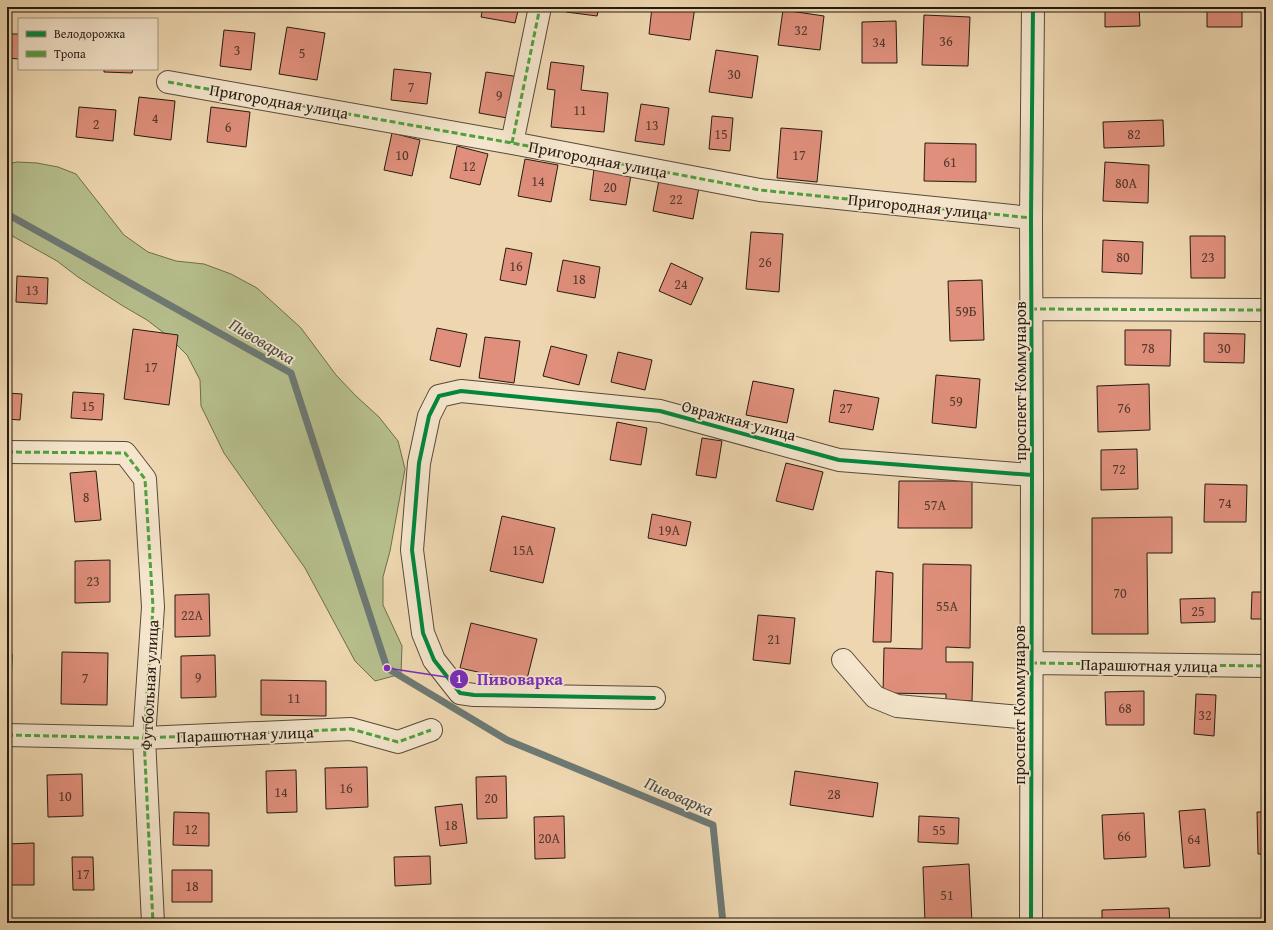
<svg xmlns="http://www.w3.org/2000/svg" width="1273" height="930" viewBox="0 0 1273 930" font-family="'Gentium Book Plus',serif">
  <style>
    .green { fill: #b6bf8d; stroke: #6e6d50 }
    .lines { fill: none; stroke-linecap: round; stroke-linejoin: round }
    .stream { stroke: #6d7974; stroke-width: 7 }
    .building { fill: #df8f7b; stroke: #251b12 }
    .minor-casing { stroke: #574a3a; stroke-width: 24 }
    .minor { stroke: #f4e5cc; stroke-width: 22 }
    .quiet { stroke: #50a13f; stroke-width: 3; stroke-dasharray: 6 3; stroke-linecap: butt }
    .cycleway-casing { stroke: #f4e5cc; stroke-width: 6 }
    .cycleway { stroke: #00873e; stroke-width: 4 }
    .labels { text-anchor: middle; stroke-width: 3.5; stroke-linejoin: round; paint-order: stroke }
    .number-label { font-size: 14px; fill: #54382c }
    .street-label { font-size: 16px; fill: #251b12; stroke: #f4e5cc }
    .water-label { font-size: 17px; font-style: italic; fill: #494a43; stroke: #f4e5cc }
    .leader { fill: none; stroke: #7b2cbf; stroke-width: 1.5 }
    .callout-dot { fill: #7b2cbf; stroke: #f4e5cc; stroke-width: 1.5 }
    .mark-label { font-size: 12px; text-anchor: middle; font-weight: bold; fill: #fff }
    .callout-label { font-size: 17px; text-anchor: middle; font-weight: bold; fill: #7b2cbf; stroke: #f4e5cc; stroke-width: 3.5; stroke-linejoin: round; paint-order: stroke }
  </style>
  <rect width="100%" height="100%" fill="#eed7b0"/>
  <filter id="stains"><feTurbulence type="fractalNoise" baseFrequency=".005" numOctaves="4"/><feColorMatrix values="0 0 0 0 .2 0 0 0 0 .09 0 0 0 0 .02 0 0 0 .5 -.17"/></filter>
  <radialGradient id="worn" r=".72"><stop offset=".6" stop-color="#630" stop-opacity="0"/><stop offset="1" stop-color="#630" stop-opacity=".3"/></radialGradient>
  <path class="green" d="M 17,162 L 37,163 L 58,167 L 76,174 L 124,235 L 148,252 L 176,261 L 204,264 L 231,274 L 257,288 L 301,328 L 336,375 L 356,396 L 379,417 L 398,441 L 405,469 L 390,551 L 383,577 L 383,605 L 402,646 L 401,674 L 375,681 L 355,661 L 305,568 L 224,453 L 201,406 L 200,380 L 187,355 L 168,336 L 147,320 L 123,306 L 78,277 L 57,261 L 7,233 L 7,164 Z"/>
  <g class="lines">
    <path class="stream" d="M 7,214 L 291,373 L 387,668 L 507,740 L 713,825 L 723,923"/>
  </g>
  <path class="building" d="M 483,7 L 519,7 L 515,23 L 481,17 Z
    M 566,7 L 599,7 L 597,16 L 566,12 Z
    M 652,7 L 695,7 L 690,40 L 649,34 Z
    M 1105,7 L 1139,7 L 1140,26 L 1105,27 Z
    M 1207,7 L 1242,7 L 1242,27 L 1207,27 Z
    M 783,10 L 824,16 L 820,50 L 778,45 Z
    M 924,15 L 970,17 L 968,66 L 922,65 Z
    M 896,21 L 897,63 L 862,63 L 862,22 Z
    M 287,27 L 325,33 L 317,80 L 279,74 Z
    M 224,30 L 255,33 L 251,70 L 220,66 Z
    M 7,34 L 19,34 L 19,59 L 7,58 Z
    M 716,50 L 758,56 L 752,98 L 709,92 Z
    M 551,62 L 584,66 L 581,90 L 608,93 L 604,132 L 551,127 L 555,90 L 547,89 Z
    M 104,69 L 133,69 L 132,73 L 104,72 Z
    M 394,69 L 431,73 L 427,104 L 391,100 Z
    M 486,72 L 520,77 L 513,119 L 479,113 Z
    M 139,97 L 175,101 L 171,140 L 134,135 Z
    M 641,104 L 669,108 L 664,145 L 635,141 Z
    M 79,107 L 116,110 L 113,141 L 76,137 Z
    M 211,107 L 250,112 L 246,147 L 207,142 Z
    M 712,116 L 733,118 L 730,151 L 709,149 Z
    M 1163,120 L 1164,146 L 1104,148 L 1103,122 Z
    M 781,128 L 822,131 L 817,182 L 777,178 Z
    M 392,133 L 420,140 L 412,176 L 384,170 Z
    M 925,143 L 976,144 L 976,182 L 924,181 Z
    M 457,146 L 488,154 L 480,185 L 450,178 Z
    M 525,159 L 558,165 L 551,202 L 518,196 Z
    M 1105,162 L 1149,165 L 1148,203 L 1103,201 Z
    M 594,169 L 631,175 L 626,205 L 590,200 Z
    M 659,180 L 699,187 L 693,219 L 653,211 Z
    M 751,232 L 783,234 L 779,292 L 746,289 Z
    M 1190,236 L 1225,236 L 1225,278 L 1191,278 Z
    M 1103,240 L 1143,242 L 1142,274 L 1102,272 Z
    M 506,248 L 532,253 L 526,285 L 500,280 Z
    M 563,260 L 600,267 L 595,298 L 557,291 Z
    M 671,263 L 703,278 L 691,305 L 659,291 Z
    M 17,276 L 48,278 L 47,304 L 16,302 Z
    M 982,280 L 984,340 L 950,341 L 948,281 Z
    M 437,328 L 467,334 L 460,367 L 430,360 Z
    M 133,329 L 178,335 L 169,405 L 124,399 Z
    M 1125,330 L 1171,330 L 1170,366 L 1125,365 Z
    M 1204,333 L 1245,334 L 1244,363 L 1204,362 Z
    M 485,337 L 520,341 L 514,383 L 479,378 Z
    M 551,346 L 587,355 L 579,385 L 543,376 Z
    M 618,352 L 652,360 L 645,390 L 611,382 Z
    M 936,375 L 980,379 L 976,428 L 932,423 Z
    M 753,381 L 794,389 L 787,423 L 746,415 Z
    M 1149,384 L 1150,430 L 1098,432 L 1097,386 Z
    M 834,390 L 879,398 L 873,430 L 829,422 Z
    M 73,392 L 104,394 L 102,420 L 71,418 Z
    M 7,393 L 22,394 L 20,420 L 7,419 Z
    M 617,422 L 647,428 L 641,465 L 610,460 Z
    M 702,438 L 722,441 L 716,478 L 696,475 Z
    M 1137,449 L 1138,489 L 1101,490 L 1101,450 Z
    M 786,463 L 823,472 L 813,510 L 776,501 Z
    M 96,471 L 101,520 L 75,522 L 70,473 Z
    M 899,481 L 972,481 L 972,528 L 898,528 Z
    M 1205,484 L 1247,485 L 1246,522 L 1204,522 Z
    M 652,514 L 691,522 L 686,546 L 648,538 Z
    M 502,516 L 555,528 L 543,583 L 490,571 Z
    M 1172,517 L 1172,553 L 1147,553 L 1148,634 L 1092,634 L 1092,518 Z
    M 110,560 L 110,602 L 75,603 L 75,561 Z
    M 923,564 L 971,565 L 970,648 L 946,647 L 946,662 L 973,662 L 972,701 L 946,701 L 946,694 L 883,693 L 884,648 L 922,649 Z
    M 876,571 L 893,573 L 891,642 L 873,642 Z
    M 1252,592 L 1266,592 L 1266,619 L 1251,619 Z
    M 209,594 L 210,636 L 175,637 L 175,595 Z
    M 1215,598 L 1215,622 L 1181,623 L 1180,599 Z
    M 758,615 L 795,618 L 790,664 L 753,660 Z
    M 471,623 L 537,639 L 526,683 L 460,668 Z
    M 62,652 L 108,653 L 107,705 L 61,704 Z
    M 7,654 L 12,654 L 11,690 L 7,689 Z
    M 215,655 L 216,697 L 181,698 L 181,656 Z
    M 261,680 L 326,681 L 326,716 L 261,715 Z
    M 1144,691 L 1144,725 L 1106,725 L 1105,692 Z
    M 1196,694 L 1216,695 L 1214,736 L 1194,734 Z
    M 367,767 L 368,807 L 326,809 L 325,768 Z
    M 296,770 L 297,812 L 267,813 L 266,771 Z
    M 795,771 L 878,783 L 873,817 L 790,805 Z
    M 82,774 L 83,816 L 48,817 L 47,775 Z
    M 506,776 L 507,818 L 477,819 L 476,777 Z
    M 462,804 L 467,843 L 440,846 L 435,807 Z
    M 1205,809 L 1210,866 L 1184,868 L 1179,811 Z
    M 174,812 L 209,813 L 209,846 L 173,845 Z
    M 1257,812 L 1266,812 L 1266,854 L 1258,854 Z
    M 1144,813 L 1146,857 L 1104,859 L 1102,815 Z
    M 564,816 L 565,858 L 535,859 L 534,817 Z
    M 919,816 L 959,818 L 958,844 L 918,842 Z
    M 34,843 L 34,885 L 7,885 L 7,844 Z
    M 430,856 L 431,884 L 395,886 L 394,857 Z
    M 72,857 L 93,857 L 94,890 L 73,890 Z
    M 969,864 L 972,923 L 925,923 L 923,867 Z
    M 172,870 L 212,870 L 212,902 L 172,902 Z
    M 1169,908 L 1170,923 L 1102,923 L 1102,910 Z"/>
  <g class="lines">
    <defs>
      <path id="minor" d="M 168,82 L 512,143 L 760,190 L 1031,218
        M 512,143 L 540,7
        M 1031,309 L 1266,310
        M 7,452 L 125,453 L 145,479 L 153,607 L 144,738 L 153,923
        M 843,660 L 875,697 L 897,706 L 1031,718
        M 1031,663 L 1266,666
        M 654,698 L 474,695 L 460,693 L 434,660 L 423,633 L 412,550 L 419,463 L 429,416 L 439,396 L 461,391 L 660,411 L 839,460 L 1032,475
        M 7,735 L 144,738 L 351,729 L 398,742 L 431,730
        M 1031,923 L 1032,475 L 1031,218 L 1033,7"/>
    </defs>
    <use href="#minor" class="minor-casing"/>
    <use href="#minor" class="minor"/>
    <path class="quiet" d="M 168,82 L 512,143 L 760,190 L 1031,218
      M 512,143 L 540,7
      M 1031,309 L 1266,310
      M 7,452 L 125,453 L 145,479 L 153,607 L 144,738 L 153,923
      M 1031,663 L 1266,666
      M 7,735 L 144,738 L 351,729 L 398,742 L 431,730"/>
    <defs>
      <path id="cycleway" d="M 654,698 L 474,695 L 460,693 L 434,660 L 423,633 L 412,550 L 419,463 L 429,416 L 439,396 L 461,391 L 660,411 L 839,460 L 1032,475
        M 1031,923 L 1032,475 L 1031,218 L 1033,7"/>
    </defs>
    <use href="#cycleway" class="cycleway-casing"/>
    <use href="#cycleway" class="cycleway"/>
  </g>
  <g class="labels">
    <g class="number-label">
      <text x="801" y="35">32</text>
      <text x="946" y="46">36</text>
      <text x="879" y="47">34</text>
      <text x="237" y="55">3</text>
      <text x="302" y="58">5</text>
      <text x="734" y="79">30</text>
      <text x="411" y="92">7</text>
      <text x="499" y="100">9</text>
      <text x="580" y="115">11</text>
      <text x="155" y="123">4</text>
      <text x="96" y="129">2</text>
      <text x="652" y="130">13</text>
      <text x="228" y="132">6</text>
      <text x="721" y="139">15</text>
      <text x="1134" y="139">82</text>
      <text x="402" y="160">10</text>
      <text x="799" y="160">17</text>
      <text x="950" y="167">61</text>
      <text x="469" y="171">12</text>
      <text x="538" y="186">14</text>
      <text x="1126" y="188">80А</text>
      <text x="610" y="192">20</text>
      <text x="676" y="204">22</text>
      <text x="1123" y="262">80</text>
      <text x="1208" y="262">23</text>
      <text x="765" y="267">26</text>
      <text x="516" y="271">16</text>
      <text x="579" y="284">18</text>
      <text x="681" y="289">24</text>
      <text x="32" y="295">13</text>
      <text x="966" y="316">59Б</text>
      <text x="1148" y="353">78</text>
      <text x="1224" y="353">30</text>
      <text x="151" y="372">17</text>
      <text x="956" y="406">59</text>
      <text x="88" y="411">15</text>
      <text x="846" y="413">27</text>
      <text x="1124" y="413">76</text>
      <text x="1119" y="474">72</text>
      <text x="86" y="502">8</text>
      <text x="1225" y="508">74</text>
      <text x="935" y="510">57А</text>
      <text x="669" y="535">19А</text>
      <text x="523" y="555">15А</text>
      <text x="93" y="586">23</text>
      <text x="1120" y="598">70</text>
      <text x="947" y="611">55А</text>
      <text x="1198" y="616">25</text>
      <text x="192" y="620">22А</text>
      <text x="774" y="644">21</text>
      <text x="198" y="682">9</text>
      <text x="85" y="683">7</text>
      <text x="294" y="703">11</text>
      <text x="1125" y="713">68</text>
      <text x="1205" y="720">32</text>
      <text x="346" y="793">16</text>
      <text x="281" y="797">14</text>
      <text x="834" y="799">28</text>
      <text x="65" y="801">10</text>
      <text x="491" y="803">20</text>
      <text x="451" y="830">18</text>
      <text x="191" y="834">12</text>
      <text x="939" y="835">55</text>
      <text x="1124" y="841">66</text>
      <text x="549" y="843">20А</text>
      <text x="1194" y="844">64</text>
      <text x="83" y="879">17</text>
      <text x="192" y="891">18</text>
      <text x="947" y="900">51</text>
    </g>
    <g class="street-label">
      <text transform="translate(279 101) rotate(10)" y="6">Пригородная улица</text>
      <text transform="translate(598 159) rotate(11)" y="6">Пригородная улица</text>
      <text transform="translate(918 206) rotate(6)" y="6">Пригородная улица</text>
      <text transform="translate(1020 381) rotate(-90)" y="6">проспект Коммунаров</text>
      <text transform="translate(739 420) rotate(15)" y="6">Овражная улица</text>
      <text transform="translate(1149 665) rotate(1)" y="6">Парашютная улица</text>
      <text transform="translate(149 685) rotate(-87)" y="6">Футбольная улица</text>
      <text transform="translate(1019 705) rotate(-90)" y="6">проспект Коммунаров</text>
      <text transform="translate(245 734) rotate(-2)" y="6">Парашютная улица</text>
    </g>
    <g class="water-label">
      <text transform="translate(262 341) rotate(31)" y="6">Пивоварка</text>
      <text transform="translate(679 796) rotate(24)" y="6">Пивоварка</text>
    </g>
  </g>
  <path class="leader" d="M387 668L459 679"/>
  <g class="callout-dot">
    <circle cx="387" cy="668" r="4"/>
    <circle cx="459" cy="679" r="10"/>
  </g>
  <g class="mark-label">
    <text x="459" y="683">1</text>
  </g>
  <g class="callout-label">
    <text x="520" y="685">Пивоварка</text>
  </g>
  <rect width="1273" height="930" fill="none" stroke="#eed7b0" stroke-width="24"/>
  <rect x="8" y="8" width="1257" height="914" fill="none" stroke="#251b12" stroke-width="2"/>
  <rect x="12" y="12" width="1249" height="906" fill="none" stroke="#251b12"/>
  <rect x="18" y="18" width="140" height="52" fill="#f4e5cc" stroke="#a19482"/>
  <rect x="26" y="31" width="20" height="6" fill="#00873e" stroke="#a19482"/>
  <text x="54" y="38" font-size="12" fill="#251b12">Велодорожка</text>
  <rect x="26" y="51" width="20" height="6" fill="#50a13f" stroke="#a19482"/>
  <text x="54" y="58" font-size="12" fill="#251b12">Тропа</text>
  <rect width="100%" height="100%" filter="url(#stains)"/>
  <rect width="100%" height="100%" fill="url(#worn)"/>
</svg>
